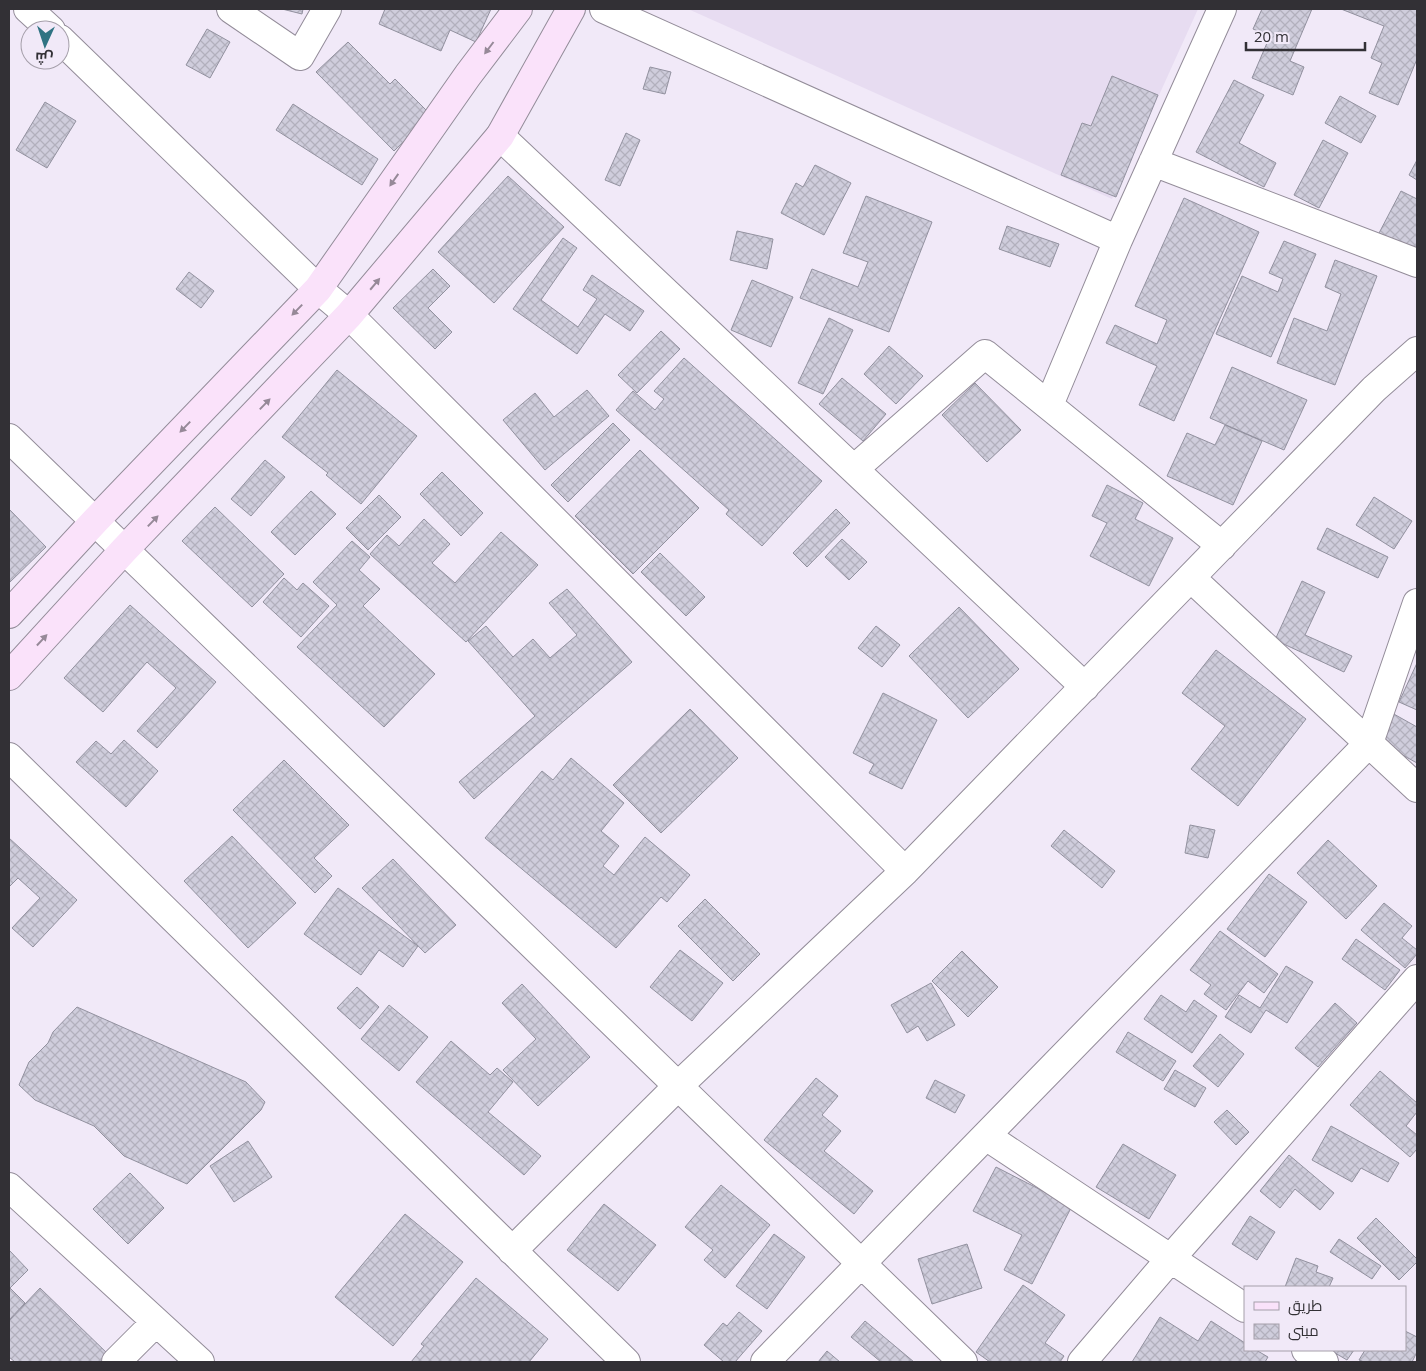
<svg xmlns="http://www.w3.org/2000/svg" width="1426" height="1371" viewBox="0 0 1426 1371" font-family="'Open Sans',Cairo,sans-serif">
  <style>
    .built { fill: #e7dcf1 }
    .building { fill: url(#building-cross-hatch); stroke: #92919f }
    .lines { fill: none; stroke-linecap: round; stroke-linejoin: round }
    .street-casing { stroke: #938c99; stroke-width: 30 }
    .secondary-casing { stroke: #938c99; stroke-width: 30 }
    .street { stroke: #fff; stroke-width: 28 }
    .secondary { stroke: #fae2fa; stroke-width: 28 }
    .oneway { fill: #968998 }
  </style>
  <defs>
    <pattern id="building-cross-hatch" width="8" height="8" patternUnits="userSpaceOnUse" patternTransform="scale(1.25)"><rect width="8" height="8" fill="#cfcddc"/><path d="M0 0l8 8M0 8l8-8" fill="none" stroke="#b2b0bd"/></pattern>
  </defs>
  <rect width="100%" height="100%" fill="#f1e9f8"/>
  <path class="built" d="M 688,9 L 1198,9 L 1112,199 Z"/>
  <path class="building" d="M 282,9 L 303,9 L 302,14 Z
    M 385,9 L 491,9 L 476,42 L 450,30 L 441,51 L 379,24 Z
    M 1262,9 L 1312,9 L 1290,61 L 1304,67 L 1293,95 L 1252,78 L 1270,36 L 1253,29 Z
    M 1341,9 L 1417,9 L 1417,59 L 1398,105 L 1369,93 L 1382,63 L 1371,58 L 1384,26 Z
    M 207,29 L 230,42 L 210,78 L 186,65 Z
    M 348,42 L 390,84 L 395,79 L 431,115 L 394,151 L 316,72 Z
    M 650,67 L 671,72 L 665,94 L 643,89 Z
    M 1112,76 L 1158,95 L 1116,197 L 1061,175 L 1082,123 L 1091,126 Z
    M 1234,80 L 1264,95 L 1239,143 L 1276,163 L 1264,187 L 1196,152 Z
    M 1340,96 L 1376,116 L 1361,143 L 1325,123 Z
    M 45,102 L 76,121 L 47,168 L 16,150 Z
    M 293,104 L 378,159 L 362,185 L 276,130 Z
    M 626,133 L 640,140 L 620,186 L 605,180 Z
    M 1323,140 L 1348,153 L 1319,208 L 1294,195 Z
    M 1417,160 L 1417,180 L 1409,175 Z
    M 815,165 L 851,183 L 824,235 L 781,213 L 796,183 L 803,187 Z
    M 508,176 L 564,227 L 494,303 L 438,252 Z
    M 1401,191 L 1417,199 L 1417,256 L 1378,235 Z
    M 866,196 L 932,222 L 889,332 L 800,298 L 812,269 L 858,287 L 868,262 L 843,253 Z
    M 1184,198 L 1259,232 L 1174,421 L 1139,405 L 1157,366 L 1106,343 L 1115,325 L 1157,344 L 1167,320 L 1135,306 Z
    M 1007,226 L 1059,244 L 1050,267 L 999,249 Z
    M 737,231 L 773,239 L 767,269 L 730,260 Z
    M 563,238 L 577,248 L 541,300 L 578,327 L 597,299 L 583,290 L 592,275 L 644,311 L 630,331 L 605,314 L 577,354 L 513,309 Z
    M 1284,241 L 1316,254 L 1271,357 L 1216,334 L 1242,276 L 1278,292 L 1283,279 L 1269,273 Z
    M 1335,260 L 1377,276 L 1335,385 L 1277,363 L 1294,318 L 1327,331 L 1341,294 L 1325,287 Z
    M 433,269 L 450,286 L 428,308 L 452,332 L 435,349 L 393,308 Z
    M 189,272 L 214,291 L 201,308 L 176,289 Z
    M 752,280 L 793,297 L 771,347 L 731,330 Z
    M 829,318 L 853,330 L 823,394 L 798,383 Z
    M 661,331 L 680,349 L 637,393 L 618,375 Z
    M 889,346 L 923,376 L 896,404 L 864,374 Z
    M 684,358 L 822,481 L 762,546 L 726,514 L 729,510 L 616,410 L 633,391 L 655,410 L 664,399 L 654,391 Z
    M 1232,367 L 1307,400 L 1284,450 L 1210,418 Z
    M 337,370 L 417,436 L 361,504 L 326,475 L 328,473 L 282,437 Z
    M 842,378 L 886,414 L 863,441 L 819,404 Z
    M 975,383 L 1021,430 L 987,462 L 942,415 Z
    M 587,390 L 609,416 L 545,470 L 503,420 L 535,393 L 554,417 Z
    M 613,423 L 630,440 L 568,502 L 551,485 Z
    M 1225,425 L 1262,441 L 1233,505 L 1167,476 L 1187,433 L 1215,445 Z
    M 640,450 L 699,508 L 633,574 L 575,516 Z
    M 265,460 L 285,477 L 251,516 L 231,499 Z
    M 442,472 L 483,513 L 461,536 L 420,494 Z
    M 1107,485 L 1143,503 L 1135,519 L 1173,538 L 1149,586 L 1090,556 L 1107,523 L 1092,516 Z
    M 311,491 L 336,514 L 295,555 L 271,532 Z
    M 379,495 L 401,517 L 368,550 L 346,528 Z
    M 1374,497 L 1412,521 L 1394,549 L 1356,525 Z
    M 215,507 L 284,574 L 252,607 L 182,541 Z
    M 9,509 L 46,547 L 9,583 Z
    M 836,509 L 850,523 L 807,567 L 793,553 Z
    M 424,519 L 450,544 L 432,563 L 455,583 L 501,532 L 538,565 L 466,642 L 370,554 L 387,535 L 399,546 Z
    M 1327,528 L 1388,557 L 1378,578 L 1317,549 Z
    M 842,539 L 867,562 L 849,580 L 825,557 Z
    M 352,541 L 370,557 L 359,570 L 380,589 L 363,606 L 435,674 L 384,727 L 297,647 L 337,605 L 313,582 Z
    M 660,553 L 705,597 L 686,616 L 641,572 Z
    M 284,578 L 297,590 L 303,583 L 329,606 L 301,637 L 263,602 Z
    M 1302,581 L 1325,592 L 1305,635 L 1352,656 L 1344,672 L 1275,640 Z
    M 567,589 L 632,662 L 474,799 L 459,782 L 535,716 L 468,641 L 486,626 L 513,657 L 533,639 L 550,658 L 577,635 L 549,603 Z
    M 130,605 L 216,682 L 157,748 L 137,731 L 176,688 L 147,662 L 103,712 L 64,678 Z
    M 959,607 L 1019,669 L 968,718 L 909,656 Z
    M 876,626 L 900,645 L 882,667 L 858,648 Z
    M 1216,650 L 1306,719 L 1238,806 L 1191,769 L 1225,726 L 1182,693 Z
    M 1417,663 L 1417,710 L 1399,702 Z
    M 883,693 L 937,720 L 902,789 L 869,773 L 874,764 L 853,753 Z
    M 690,709 L 738,758 L 661,833 L 613,785 Z
    M 1392,713 L 1417,727 L 1417,763 L 1377,741 Z
    M 124,740 L 158,771 L 126,807 L 76,762 L 96,741 L 111,754 Z
    M 571,758 L 624,803 L 601,831 L 619,846 L 603,866 L 614,875 L 645,837 L 690,875 L 667,902 L 661,897 L 616,948 L 485,838 L 542,771 L 553,780 Z
    M 284,760 L 349,825 L 314,858 L 332,876 L 315,893 L 233,810 Z
    M 1190,825 L 1215,830 L 1208,858 L 1185,853 Z
    M 1064,830 L 1115,871 L 1102,888 L 1051,846 Z
    M 232,836 L 296,903 L 248,948 L 184,881 Z
    M 9,838 L 77,900 L 33,947 L 12,928 L 40,898 L 18,878 L 9,887 Z
    M 1328,840 L 1377,886 L 1346,919 L 1297,873 Z
    M 393,859 L 456,925 L 425,953 L 362,888 Z
    M 1269,874 L 1307,902 L 1265,957 L 1227,929 Z
    M 338,888 L 418,946 L 403,967 L 379,950 L 361,975 L 304,934 Z
    M 705,899 L 760,954 L 733,981 L 678,926 Z
    M 1384,903 L 1412,926 L 1402,938 L 1417,950 L 1417,954 L 1405,968 L 1361,930 Z
    M 1220,931 L 1278,974 L 1264,993 L 1248,981 L 1226,1010 L 1204,994 L 1211,985 L 1190,970 Z
    M 1356,939 L 1400,970 L 1385,990 L 1342,959 Z
    M 680,950 L 723,983 L 692,1021 L 650,987 Z
    M 962,951 L 998,987 L 968,1017 L 932,981 Z
    M 1286,966 L 1313,982 L 1287,1023 L 1266,1010 L 1251,1033 L 1225,1017 L 1239,995 L 1260,1008 Z
    M 931,983 L 955,1025 L 927,1041 L 918,1026 L 907,1033 L 891,1005 Z
    M 522,984 L 590,1057 L 538,1106 L 503,1070 L 536,1039 L 502,1003 Z
    M 357,987 L 379,1007 L 360,1029 L 337,1008 Z
    M 1161,995 L 1186,1012 L 1194,1000 L 1217,1016 L 1192,1053 L 1144,1019 Z
    M 1335,1003 L 1357,1023 L 1318,1067 L 1295,1048 Z
    M 389,1005 L 428,1037 L 399,1071 L 361,1039 Z
    M 77,1007 L 246,1082 L 265,1102 L 261,1110 L 187,1184 L 124,1156 L 94,1126 L 35,1100 L 19,1085 L 29,1062 L 48,1043 L 53,1032 Z
    M 1128,1032 L 1176,1061 L 1163,1081 L 1116,1052 Z
    M 1220,1034 L 1244,1054 L 1218,1087 L 1193,1066 Z
    M 451,1041 L 490,1075 L 497,1068 L 513,1082 L 488,1112 L 541,1156 L 524,1175 L 416,1082 Z
    M 1175,1070 L 1206,1088 L 1195,1107 L 1164,1089 Z
    M 1380,1071 L 1417,1103 L 1417,1112 L 1406,1126 L 1417,1135 L 1417,1149 L 1410,1157 L 1350,1105 Z
    M 816,1078 L 838,1096 L 822,1115 L 841,1131 L 824,1151 L 873,1191 L 854,1214 L 764,1140 Z
    M 935,1080 L 965,1095 L 955,1113 L 926,1098 Z
    M 1227,1110 L 1249,1132 L 1236,1145 L 1214,1122 Z
    M 1331,1126 L 1399,1163 L 1388,1182 L 1361,1168 L 1352,1182 L 1312,1160 Z
    M 248,1141 L 272,1177 L 234,1202 L 210,1166 Z
    M 1123,1144 L 1176,1175 L 1149,1219 L 1096,1187 Z
    M 1289,1155 L 1334,1193 L 1320,1210 L 1295,1189 L 1280,1208 L 1260,1191 Z
    M 996,1167 L 1072,1206 L 1032,1284 L 1004,1270 L 1022,1235 L 973,1211 Z
    M 130,1173 L 164,1208 L 128,1244 L 93,1209 Z
    M 721,1185 L 770,1225 L 725,1278 L 704,1260 L 713,1250 L 685,1227 Z
    M 604,1204 L 656,1245 L 618,1291 L 567,1250 Z
    M 405,1214 L 463,1262 L 393,1346 L 335,1297 Z
    M 1250,1216 L 1275,1232 L 1257,1260 L 1232,1244 Z
    M 1376,1218 L 1417,1259 L 1417,1262 L 1399,1280 L 1357,1238 Z
    M 774,1234 L 805,1257 L 767,1309 L 736,1286 Z
    M 1339,1239 L 1381,1266 L 1372,1279 L 1330,1252 Z
    M 967,1244 L 982,1288 L 932,1304 L 918,1259 Z
    M 9,1250 L 28,1270 L 10,1288 L 25,1303 L 9,1320 Z
    M 1296,1258 L 1318,1266 L 1316,1272 L 1333,1278 L 1329,1287 L 1285,1287 Z
    M 476,1278 L 548,1339 L 529,1362 L 411,1362 L 424,1346 L 421,1344 Z
    M 1023,1285 L 1065,1315 L 1045,1343 L 1064,1356 L 1060,1362 L 990,1362 L 976,1352 Z
    M 40,1288 L 109,1355 L 102,1362 L 15,1362 L 9,1357 L 9,1321 Z
    M 739,1312 L 762,1331 L 735,1362 L 724,1362 L 704,1345 L 723,1323 L 727,1326 Z
    M 1160,1317 L 1198,1341 L 1211,1321 L 1245,1343 L 1245,1350 L 1256,1350 L 1268,1357 L 1265,1362 L 1132,1362 Z
    M 865,1321 L 914,1362 L 881,1362 L 851,1337 Z
    M 1405,1331 L 1417,1337 L 1417,1352 L 1412,1362 L 1364,1362 L 1359,1360 L 1365,1350 L 1405,1350 Z
    M 1330,1350 L 1354,1350 L 1347,1360 Z
    M 827,1351 L 840,1362 L 818,1362 Z"/>
  <g class="lines">
    <defs>
      <path id="street" d="M 28,9 L 51,30
        M 231,9 L 300,56 L 327,9
        M 604,9 L 1118,240 L 1222,9
        M 60,39 L 318,289 L 349,315 L 905,871
        M 500,136 L 1085,687
        M 1153,162 L 1417,263
        M 1049,405 L 1118,240
        M 9,438 L 963,1362
        M 854,469 L 985,354 L 1222,546
        M 1191,578 L 1417,788
        M 9,757 L 626,1362
        M 986,1136 L 1245,1308
        M 9,1187 L 200,1362
        M 512,1251 L 678,1086 L 905,871 L 1374,389 L 1417,351
        M 1306,1350 L 1324,1362
        M 116,1362 L 156,1322
        M 765,1362 L 1369,743 L 1417,603
        M 1082,1362 L 1171,1258 L 1417,979"/>
      <path id="secondary" d="M 9,614 L 95,521 L 318,289 L 468,75 L 518,9
        M 9,676 L 124,550 L 349,315 L 500,136 L 571,9"/>
    </defs>
    <use href="#street" class="street-casing"/>
    <use href="#secondary" class="secondary-casing"/>
    <use href="#street" class="street"/>
    <use href="#secondary" class="secondary"/>
  </g>
  <defs><path id="oneway-solid" d="M-6-.8H1V-3.2L6.5 0L1 3.2V.8H-6Z" transform="scale(1.25)"/></defs>
  <g class="oneway">
    <use href="#oneway-solid" transform="translate(489 48) rotate(127)"/>
    <use href="#oneway-solid" transform="translate(394 180) rotate(125)"/>
    <use href="#oneway-solid" transform="translate(375 284) rotate(-50)"/>
    <use href="#oneway-solid" transform="translate(297 310) rotate(134)"/>
    <use href="#oneway-solid" transform="translate(265 404) rotate(-46)"/>
    <use href="#oneway-solid" transform="translate(185 427) rotate(134)"/>
    <use href="#oneway-solid" transform="translate(153 521) rotate(-46)"/>
    <use href="#oneway-solid" transform="translate(42 640) rotate(-47)"/>
  </g>
  <rect width="1426" height="1371" fill="none" stroke="#323035" stroke-width="20"/>
  <rect x="1244" y="1286" width="162" height="65" fill="#f1e9f8" stroke="#a59faa"/>
  <rect x="1254" y="1302" width="25" height="8" fill="#fae2fa" stroke="#a59faa"/>
  <text x="1288" y="1311" font-size="15" fill="#323035">طريق</text>
  <rect x="1254" y="1324" width="25" height="15" fill="url(#building-cross-hatch)" stroke="#a59faa"/>
  <text x="1288" y="1336" font-size="15" fill="#323035">مبنى</text>
  <g transform="translate(45 45) rotate(183)"><circle r="24" fill="#f1e9f8" stroke="#a59faa"/>
  <path d="M0-4L9 19L0 12L-9 19Z" fill="#2f7383"/>
  <text y="-8" font-size="14" font-weight="bold" text-anchor="middle" fill="#323035">ش</text>
  </g>
  <path d="M1246 42v8h119v-8" fill="none" stroke="#323035" stroke-width="2.5"/>
  <text x="1254" y="42" font-size="15" fill="#323035" stroke="#f1e9f8" stroke-width="4" paint-order="stroke">20 m</text>
</svg>
